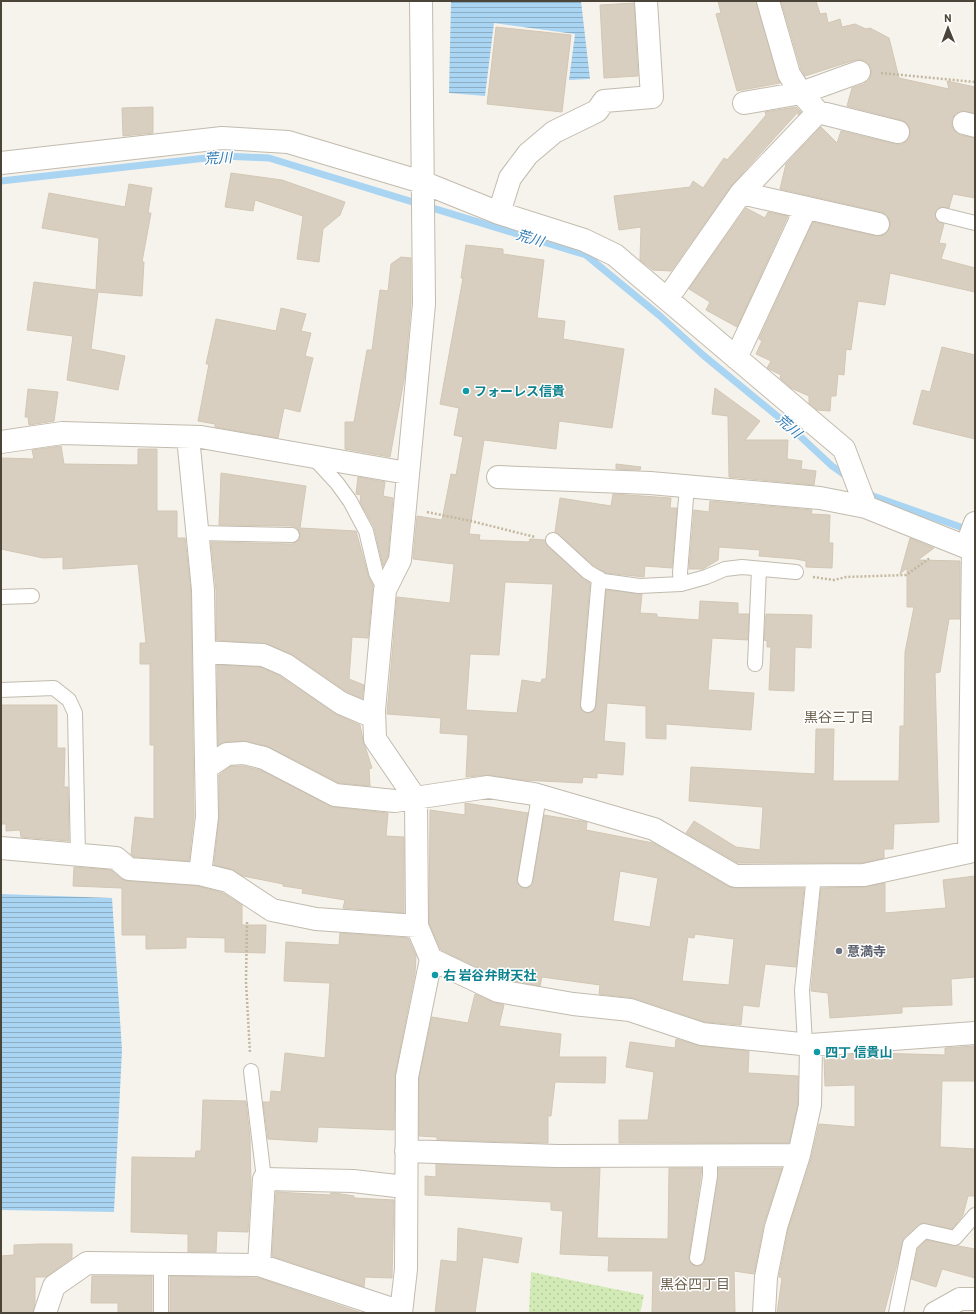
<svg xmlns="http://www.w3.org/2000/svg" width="976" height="1314" viewBox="0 0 976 1314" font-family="Barlow,'Noto Sans JP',sans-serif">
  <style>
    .grass { fill: url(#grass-dots) }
    .water { fill: url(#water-rules) }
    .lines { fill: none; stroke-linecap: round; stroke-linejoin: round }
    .stream { stroke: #a9d4f2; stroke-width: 7 }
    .building { fill: #d8cfc1; stroke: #d3c7b4; fill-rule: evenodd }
    .lane-casing { stroke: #c2bbae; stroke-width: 16 }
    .street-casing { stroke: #c2bbae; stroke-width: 24 }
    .path { stroke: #c4b79f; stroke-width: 2.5; stroke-dasharray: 2 2; stroke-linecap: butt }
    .lane { stroke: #fff; stroke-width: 14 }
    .street { stroke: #fff; stroke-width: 22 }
    .culture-dot { fill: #0f9aa8; stroke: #fff; stroke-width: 1.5 }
    .worship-dot { fill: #6b7280; stroke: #fff; stroke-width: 1.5 }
    .labels { text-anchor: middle; stroke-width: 3; stroke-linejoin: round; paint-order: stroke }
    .culture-label { font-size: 13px; font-weight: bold; fill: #0d838f; stroke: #fff; text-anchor: start }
    .worship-label { font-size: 13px; font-weight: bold; fill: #5b616d; stroke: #fff; text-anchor: start }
    .water-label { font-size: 14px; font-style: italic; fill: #2e7ab2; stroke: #fff }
    .neighbourhood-label { font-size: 14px; fill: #6e6250; stroke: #fff }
  </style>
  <defs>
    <pattern id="grass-dots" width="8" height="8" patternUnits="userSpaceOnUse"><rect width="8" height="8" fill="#d2eab5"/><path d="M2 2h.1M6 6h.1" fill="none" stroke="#b6ca9c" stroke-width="1.8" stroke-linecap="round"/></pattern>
    <pattern id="water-rules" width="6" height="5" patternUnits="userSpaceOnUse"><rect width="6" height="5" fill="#a9d4f2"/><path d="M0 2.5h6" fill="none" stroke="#8caec5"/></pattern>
  </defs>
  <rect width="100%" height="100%" fill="#f6f3ec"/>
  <path class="grass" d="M 531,1272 L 644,1295 L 640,1313 L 529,1313 Z"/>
  <path class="water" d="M 451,1 L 581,1 L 590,79 L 569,80 L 575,34 L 494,23 L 485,96 L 449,93 Z
    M 1,894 L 112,898 L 122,1050 L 114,1212 L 1,1210 Z"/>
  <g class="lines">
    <path class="stream" d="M 1,181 L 224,156 L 269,158 L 586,255 L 660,316 L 703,355 L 788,425 L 832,466 L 849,478
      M 867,492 L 873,496 L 969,530"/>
  </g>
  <path class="building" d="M 718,1 L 756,1 L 780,83 L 737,91 L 716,14 L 721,13 Z
    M 781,1 L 816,1 L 820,14 L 826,13 L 828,23 L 840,19 L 842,27 L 855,24 L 866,29 L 870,28 L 889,38 L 899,78 L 949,89 L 947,81 L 975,87 L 975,113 L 960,111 L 955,114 L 952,119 L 952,126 L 955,131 L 960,135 L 975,138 L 975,198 L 953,194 L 949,208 L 940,207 L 935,213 L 937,221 L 944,224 L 939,243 L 946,244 L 941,259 L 975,268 L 975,292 L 890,273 L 885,305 L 858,301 L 851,350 L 846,349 L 844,375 L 838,374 L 836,396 L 831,396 L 830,411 L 817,410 L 809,403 L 809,396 L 791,388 L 780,378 L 781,375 L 767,368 L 771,361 L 756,354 L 762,341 L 759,339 L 813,222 L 876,236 L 882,236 L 887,232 L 890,227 L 890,221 L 887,215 L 881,212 L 780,189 L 786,164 L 821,127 L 837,143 L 841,131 L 895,144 L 901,144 L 907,141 L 910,135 L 910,129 L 907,123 L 901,120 L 847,106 L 852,88 L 864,84 L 869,80 L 871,75 L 871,68 L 867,62 L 862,60 L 855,60 L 805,76 L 801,69 Z
    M 634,3 L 638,76 L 604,78 L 600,5 Z
    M 496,27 L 571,35 L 562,112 L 487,104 Z
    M 153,107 L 153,133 L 123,136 L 122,108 Z
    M 796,107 L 801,112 L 798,115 L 799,111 L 731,186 L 671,271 L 653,270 L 640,260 L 641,227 L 619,230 L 614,196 L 690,187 L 693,181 L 703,188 L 724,158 L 727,160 L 756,127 L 766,115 L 765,112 Z
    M 231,173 L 282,180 L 345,202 L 340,215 L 323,229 L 319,262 L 297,259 L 303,216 L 255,200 L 253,211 L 225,207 Z
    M 129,184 L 152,188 L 148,213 L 151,213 L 142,262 L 144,262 L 142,296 L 98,292 L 91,349 L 125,356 L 118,390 L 67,380 L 73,336 L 27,330 L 34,282 L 96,290 L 99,238 L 42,228 L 49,193 L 125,207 Z
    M 746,208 L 765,218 L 768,212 L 788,216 L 737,327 L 706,310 L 710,302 L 689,289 Z
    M 466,245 L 503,249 L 503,254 L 544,260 L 537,318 L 565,321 L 563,339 L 624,349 L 612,428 L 559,421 L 556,449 L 484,440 L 469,534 L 480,535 L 479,540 L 529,542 L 530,539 L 545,540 L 547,546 L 590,583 L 580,704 L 581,709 L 587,713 L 592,712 L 596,706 L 606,590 L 642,594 L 640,613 L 657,614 L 657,617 L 699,620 L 700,601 L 738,603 L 738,614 L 749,614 L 748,640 L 712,638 L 708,690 L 754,693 L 751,730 L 666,724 L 666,739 L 646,738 L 646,706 L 607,703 L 604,741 L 625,743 L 623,775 L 597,773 L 597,778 L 583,777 L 582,783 L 522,780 L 490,775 L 466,777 L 468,735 L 440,733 L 441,718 L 387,714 L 397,597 L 450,603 L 454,564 L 413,559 L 417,516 L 442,520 L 451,474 L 456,475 L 463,437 L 454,435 L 459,408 L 440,404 L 463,278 L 461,278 ZM 505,582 L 553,584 L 546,679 L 542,679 L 541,683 L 522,680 L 517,713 L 466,710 L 470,654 L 499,655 Z
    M 401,257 L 411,258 L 411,303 L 405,374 L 390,457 L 345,449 L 345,422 L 354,422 L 367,350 L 372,350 L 380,290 L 388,291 L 391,264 Z
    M 281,308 L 306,314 L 301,331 L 311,333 L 305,356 L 313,358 L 300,412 L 284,408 L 278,438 L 215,427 L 215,424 L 198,421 L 209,364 L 206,364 L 216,319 L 276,331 Z
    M 942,347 L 975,355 L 975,439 L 913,424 L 922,390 L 930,392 Z
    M 715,388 L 760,421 L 745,440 L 788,440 L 787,459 L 802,461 L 801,469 L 816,471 L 814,485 L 729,477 L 728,416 L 712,414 Z
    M 28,389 L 58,392 L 54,421 L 29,425 L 28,417 L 25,417 Z
    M 61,446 L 64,464 L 138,465 L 138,449 L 157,449 L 157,511 L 177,511 L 177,538 L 185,538 L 191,591 L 194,816 L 189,861 L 134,857 L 131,854 L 135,817 L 154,819 L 154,745 L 150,745 L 150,664 L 140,664 L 140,643 L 146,643 L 138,564 L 63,569 L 63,557 L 43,558 L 1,549 L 1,458 L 34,459 L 32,450 Z
    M 616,464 L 641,467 L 640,470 L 616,469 Z
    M 221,473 L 306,486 L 300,528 L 356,531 L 368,575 L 373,586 L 368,638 L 352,637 L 349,679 L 364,685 L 362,699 L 347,692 L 293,655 L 268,644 L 216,640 L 216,590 L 211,542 L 292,544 L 299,540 L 300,535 L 297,528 L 292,526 L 219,525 Z
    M 358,477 L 385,482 L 383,496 L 393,498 L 388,556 L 383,566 L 374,527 L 360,502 L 361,495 L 356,494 Z
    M 613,494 L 671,498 L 670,508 L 677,508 L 672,568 L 645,566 L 644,577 L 606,573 L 593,565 L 555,532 L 560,498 L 611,506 Z
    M 710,501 L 812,510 L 811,514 L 830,515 L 829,543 L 833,543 L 832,568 L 806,567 L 806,561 L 796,559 L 759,556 L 760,550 L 719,547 L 718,560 L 703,569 L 689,569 L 694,510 L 709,512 Z
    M 910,538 L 934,548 L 918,560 L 960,561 L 960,619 L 949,619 L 940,672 L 935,673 L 939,822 L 894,824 L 893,849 L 884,849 L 884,858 L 863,863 L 738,863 L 686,833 L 694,821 L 736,847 L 760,850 L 763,807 L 689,801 L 691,767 L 815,774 L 816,729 L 834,729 L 833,781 L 899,781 L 900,726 L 904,726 L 905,652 L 914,607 L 907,607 L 907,568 L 900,574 Z
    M 766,614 L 812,615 L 811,648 L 795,647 L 794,691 L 769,690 L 771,647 L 767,647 L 767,641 L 764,640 Z
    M 217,665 L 260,667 L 280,676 L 334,713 L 360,725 L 363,740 L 372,768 L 369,769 L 370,786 L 339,783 L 267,746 L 243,741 L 226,742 L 218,745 Z
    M 1,705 L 57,705 L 57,748 L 65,748 L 64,787 L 68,787 L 69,841 L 21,837 L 20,830 L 6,831 L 6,824 L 1,824 Z
    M 231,766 L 243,766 L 260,770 L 333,807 L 388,813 L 386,836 L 404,837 L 404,913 L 343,908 L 345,900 L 302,893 L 303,889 L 283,886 L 283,884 L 243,876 L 231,869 L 214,865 L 219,818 L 219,775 Z
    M 465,803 L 528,813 L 517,879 L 517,883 L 523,888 L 528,888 L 533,881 L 544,815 L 587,822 L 586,830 L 653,843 L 729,887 L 735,888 L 804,888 L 796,967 L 765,964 L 759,1007 L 743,1005 L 741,1025 L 705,1022 L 634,998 L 599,994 L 600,985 L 542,977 L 540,986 L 502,979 L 441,950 L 429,923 L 430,810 L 465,815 ZM 620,871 L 658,878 L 650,927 L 613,921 ZM 695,934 L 734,939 L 729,985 L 682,981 L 688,937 L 694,938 Z
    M 74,867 L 111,870 L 121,879 L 128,881 L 198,886 L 223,893 L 242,905 L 242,925 L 266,925 L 265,953 L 225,952 L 225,938 L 186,937 L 186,948 L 146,949 L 146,935 L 122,935 L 122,888 L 73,886 Z
    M 975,876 L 975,977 L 951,979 L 952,1005 L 902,1007 L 902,1013 L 830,1018 L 828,993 L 811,991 L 821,888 L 864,887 L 885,883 L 885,913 L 946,908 L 943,880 Z
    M 340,933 L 408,938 L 416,956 L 415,973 L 395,1075 L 394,1130 L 318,1127 L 317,1142 L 268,1139 L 263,1102 L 270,1102 L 271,1091 L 281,1092 L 285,1053 L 325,1058 L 330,983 L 284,981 L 286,942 L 339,945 Z
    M 475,994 L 493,1002 L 504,1005 L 499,1026 L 561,1034 L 559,1057 L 606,1057 L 605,1083 L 555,1082 L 551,1116 L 548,1116 L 548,1143 L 437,1140 L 437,1137 L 419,1136 L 419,1078 L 432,1017 L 468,1023 Z
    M 676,1039 L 701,1046 L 749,1051 L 748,1073 L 798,1076 L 798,1104 L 789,1143 L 619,1143 L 619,1120 L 648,1120 L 654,1072 L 626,1067 L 630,1042 L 675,1048 Z
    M 975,1046 L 975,1081 L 942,1081 L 940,1147 L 975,1149 L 975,1196 L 968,1196 L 963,1215 L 952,1229 L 922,1223 L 904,1238 L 884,1313 L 777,1313 L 782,1278 L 779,1277 L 788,1230 L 811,1159 L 819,1124 L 855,1127 L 855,1085 L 825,1086 L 824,1057 L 873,1053 L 945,1055 L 945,1048 Z
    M 203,1100 L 246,1101 L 250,1138 L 251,1185 L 248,1232 L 217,1231 L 216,1252 L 188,1252 L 188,1234 L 131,1232 L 132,1157 L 195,1158 L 196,1151 L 201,1151 Z
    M 436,1164 L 600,1168 L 597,1238 L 668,1239 L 669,1168 L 702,1168 L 689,1257 L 691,1264 L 696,1266 L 703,1264 L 705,1259 L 718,1168 L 782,1168 L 764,1223 L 754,1274 L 734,1271 L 735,1313 L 652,1313 L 653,1271 L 608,1271 L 609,1256 L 560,1254 L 563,1211 L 551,1210 L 551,1202 L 425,1195 L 425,1176 L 436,1177 Z
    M 276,1192 L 330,1195 L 331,1193 L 335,1193 L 354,1196 L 354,1198 L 394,1200 L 392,1278 L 365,1277 L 364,1287 L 272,1256 Z
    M 458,1228 L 522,1238 L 518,1263 L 483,1257 L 475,1313 L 435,1313 L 441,1260 L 457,1262 Z
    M 926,1240 L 975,1249 L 975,1278 L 942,1269 L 936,1287 L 911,1279 L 918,1248 Z
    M 40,1244 L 72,1244 L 72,1258 L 46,1277 L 35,1277 L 35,1302 L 33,1313 L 1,1313 L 1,1256 L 14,1255 L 14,1245 Z
    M 92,1276 L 152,1276 L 152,1313 L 118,1313 L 118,1303 L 91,1303 Z
    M 170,1276 L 259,1278 L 362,1313 L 170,1313 Z"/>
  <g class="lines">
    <defs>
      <path id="lane" d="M 943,215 L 975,223
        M 312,456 L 337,483 L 350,501 L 366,531 L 376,573 L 385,590
        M 197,533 L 292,535
        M 553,540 L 588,572 L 603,581 L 618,583 L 639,586 L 681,584 L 706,577 L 725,569 L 742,567 L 796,572
        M 681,584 L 680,573 L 687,486
        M 1,597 L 32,596
        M 755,664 L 759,569
        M 1,690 L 54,688 L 69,700 L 75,713 L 78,855
        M 588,705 L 599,578
        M 525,880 L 539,796
        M 805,1044 L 802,990 L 814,875
        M 251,1071 L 264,1179
        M 697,1258 L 710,1176 L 710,1155
        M 161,1264 L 161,1313
        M 896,1313 L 910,1244 L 924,1231 L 955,1238 L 975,1215"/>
      <path id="street" d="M 768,1 L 789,74 L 801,93 L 818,112
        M 744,103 L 801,93 L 859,72
        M 964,123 L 975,126
        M 1,163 L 222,138 L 288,142 L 422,182 L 499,213 L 584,240 L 615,255 L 844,449 L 866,507
        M 741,193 L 878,224
        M 499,213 L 510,178 L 528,154 L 554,132 L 597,111 L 604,101 L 652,97 L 646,1
        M 667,299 L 741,193 L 818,112 L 898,132
        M 736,358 L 806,208
        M 188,437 L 203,590 L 207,817 L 200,874
        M 1,442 L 62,433 L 201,437 L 407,473
        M 498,477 L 650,483 L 820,498 L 866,507 L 966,547 L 975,549
        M 966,547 L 975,523
        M 204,652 L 263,655 L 286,665 L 341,703 L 374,717
        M 206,768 L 227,754 L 244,753 L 264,758 L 335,795 L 395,801 L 488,787 L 534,794 L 654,829 L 735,876 L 864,875 L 969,852 L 973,548
        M 1,848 L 116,858 L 129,869 L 200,874 L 228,881 L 272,910 L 316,919 L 417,926
        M 431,959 L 498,991 L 573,1004 L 630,1010 L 702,1034 L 811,1045 L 975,1033
        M 406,1151 L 557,1156 L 799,1155
        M 259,1265 L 264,1179 L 353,1181 L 405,1187
        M 45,1313 L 54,1286 L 87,1263 L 259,1265 L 401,1312
        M 401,1313 L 406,1269 L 407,1077 L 431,959 L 417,926 L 416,799 L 375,739 L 374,710 L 385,590 L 400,560 L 424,304 L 421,1
        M 764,1313 L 766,1277 L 776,1227 L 799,1155 L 810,1105 L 811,1045
        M 935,1313 L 960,1299 L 975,1299"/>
    </defs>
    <use href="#lane" class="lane-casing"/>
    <use href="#street" class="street-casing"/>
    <path class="path" d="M 881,73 L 975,82
      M 427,512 L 471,521 L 535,537
      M 813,577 L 834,580 L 846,577 L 906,575 L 930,558
      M 247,922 L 246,982 L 250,1053"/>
    <use href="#lane" class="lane"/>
    <use href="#street" class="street"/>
  </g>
  <g class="culture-dot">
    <circle cx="466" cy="391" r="4"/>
    <circle cx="435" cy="975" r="4"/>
    <circle cx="817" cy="1052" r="4"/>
  </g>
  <circle class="worship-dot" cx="839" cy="951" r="4"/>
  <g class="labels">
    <g class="culture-label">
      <text x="474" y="396">フォーレス信貴</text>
      <text x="443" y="980">右 岩谷弁財天社</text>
      <text x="825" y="1057">四丁 信貴山</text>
    </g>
    <g class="worship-label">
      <text x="847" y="956">意満寺</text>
    </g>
    <g class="water-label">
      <text transform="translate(218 158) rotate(-3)" y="5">荒川</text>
      <text transform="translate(530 238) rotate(17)" y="5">荒川</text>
      <text transform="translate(789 426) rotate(41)" y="5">荒川</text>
    </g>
    <g class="neighbourhood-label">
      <text x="839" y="722">黒谷三丁目</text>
      <text x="695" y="1289">黒谷四丁目</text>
    </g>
  </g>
  <rect width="976" height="1314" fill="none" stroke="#4b4439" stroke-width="4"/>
  <g transform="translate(948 28) rotate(359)" stroke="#ffffff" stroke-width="3" paint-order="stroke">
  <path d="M0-3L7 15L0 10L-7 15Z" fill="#4b4439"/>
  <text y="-6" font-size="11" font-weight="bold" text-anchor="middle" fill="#4b4439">N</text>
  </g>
</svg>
